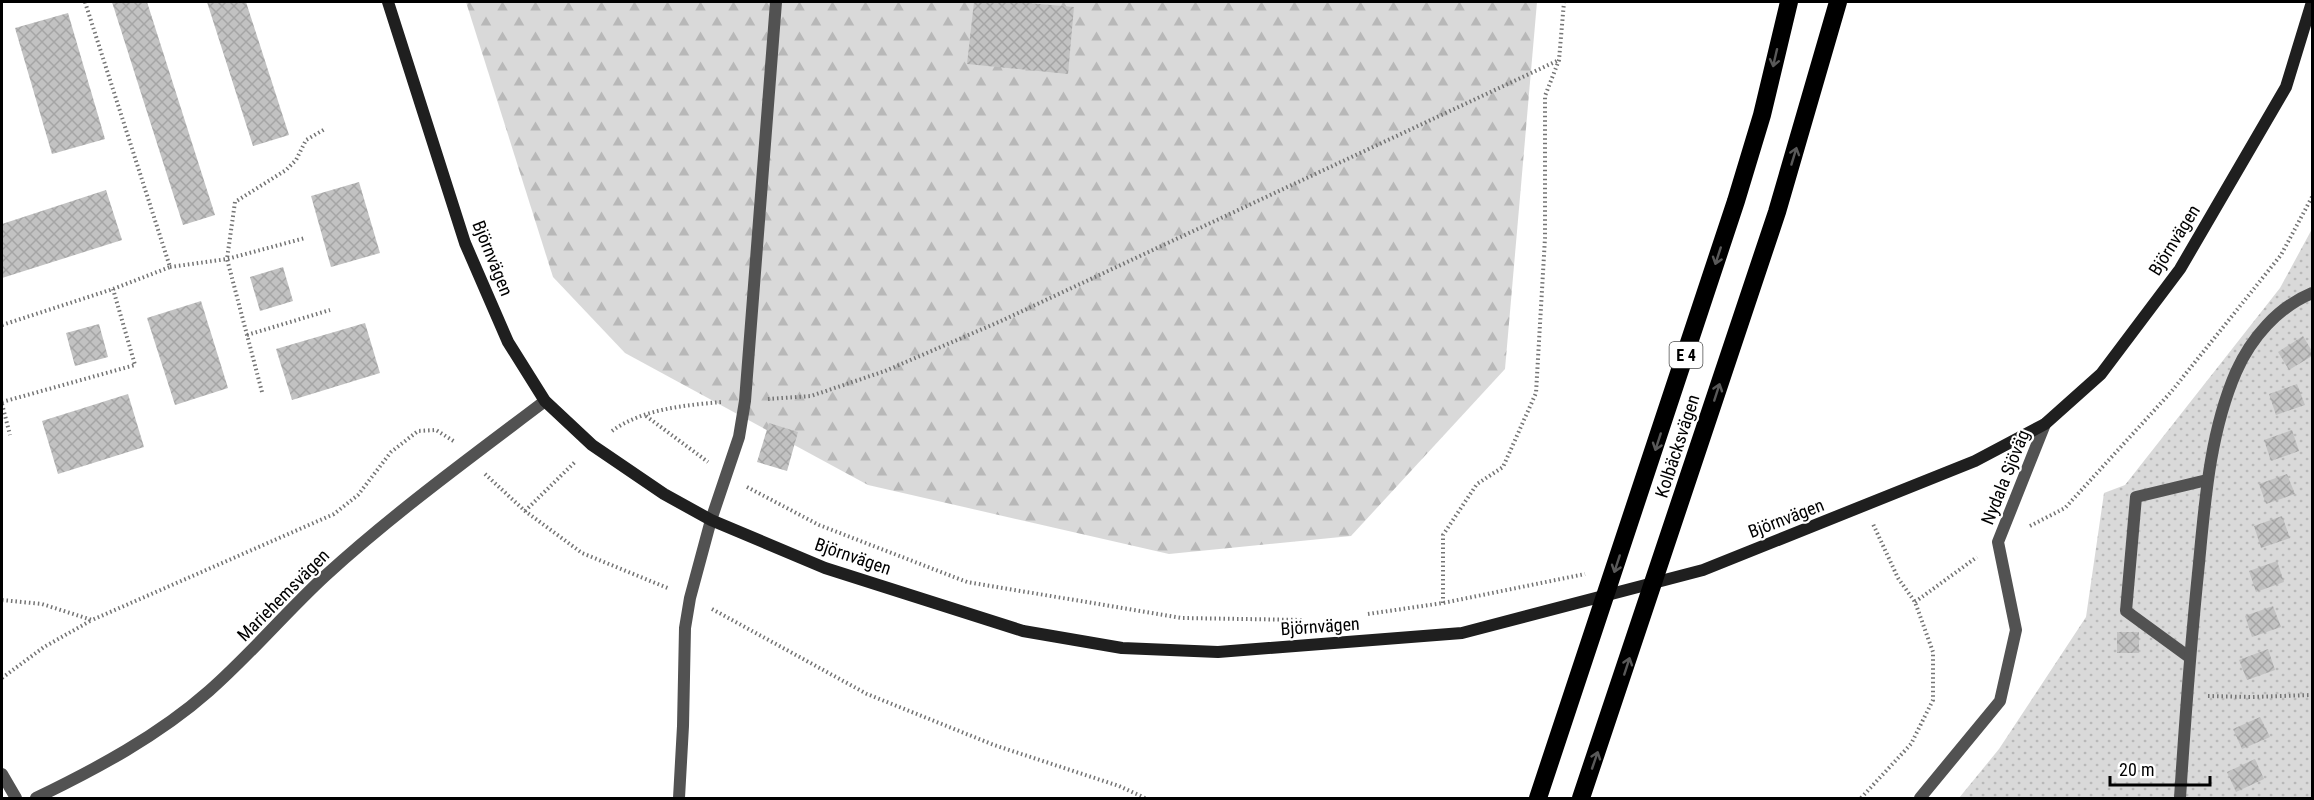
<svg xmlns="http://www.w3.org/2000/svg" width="2314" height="800" font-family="'Roboto Condensed',sans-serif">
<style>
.forest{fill:url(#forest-firs)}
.park{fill:url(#park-dots)}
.building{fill:url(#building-cross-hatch)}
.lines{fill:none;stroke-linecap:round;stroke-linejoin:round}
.path{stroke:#747474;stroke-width:4;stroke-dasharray:1.5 3;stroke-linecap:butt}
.lane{stroke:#525252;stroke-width:12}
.street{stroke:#525252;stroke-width:12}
.secondary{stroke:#1f1f1f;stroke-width:12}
.highway{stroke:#000;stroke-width:18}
.oneway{stroke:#595959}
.labels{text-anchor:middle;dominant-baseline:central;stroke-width:4.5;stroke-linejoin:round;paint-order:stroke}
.shield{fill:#fff;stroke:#4c4c4c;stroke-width:1.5}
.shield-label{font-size:16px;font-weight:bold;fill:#000}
.street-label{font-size:18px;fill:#000;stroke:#fff}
</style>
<defs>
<pattern id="forest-firs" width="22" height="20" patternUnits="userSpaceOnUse" patternTransform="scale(1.5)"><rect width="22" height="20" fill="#d9d9d9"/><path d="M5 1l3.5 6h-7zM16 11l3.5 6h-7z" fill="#b8b8b8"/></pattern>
<pattern id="park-dots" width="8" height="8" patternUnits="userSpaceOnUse" patternTransform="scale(1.5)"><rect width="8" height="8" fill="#d9d9d9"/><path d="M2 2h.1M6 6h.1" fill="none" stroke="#b8b8b8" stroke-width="1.8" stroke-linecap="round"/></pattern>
<pattern id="building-cross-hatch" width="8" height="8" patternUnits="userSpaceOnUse" patternTransform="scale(1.5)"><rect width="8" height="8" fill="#c2c2c2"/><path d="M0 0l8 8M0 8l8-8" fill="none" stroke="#a5a5a5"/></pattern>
</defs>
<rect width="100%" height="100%" fill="#fff"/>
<polygon class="forest" points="466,2 1537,2 1505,369 1351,536 1169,554 868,485 625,353 553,277"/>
<polygon class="park" points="2312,229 2312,798 1959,798 1999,749 2086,617 2104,493 2125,485 2280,288"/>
<g class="building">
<polygon points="112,2 147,2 215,215 183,225"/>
<polygon points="207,2 246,2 289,135 253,146"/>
<polygon points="974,2 1016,2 1074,7 1068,74 967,64"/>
<polygon points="68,13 105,139 52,154 15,28"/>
<polygon points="359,182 380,253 331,267 311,196"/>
<polygon points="106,190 122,240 2,278 2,224"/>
<polygon points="283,267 293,301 260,311 250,277"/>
<polygon points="201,301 228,388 175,405 147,318"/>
<polygon points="365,323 380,373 292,400 276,349"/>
<polygon points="99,324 108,357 75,366 66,333"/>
<polygon points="2303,336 2312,351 2312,356 2289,370 2278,352"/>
<polygon points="2297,384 2305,405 2276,415 2269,394"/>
<polygon points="128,394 144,447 58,474 42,421"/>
<polygon points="769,423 798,432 787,471 757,462"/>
<polygon points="2292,430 2299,451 2271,461 2264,440"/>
<polygon points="2287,474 2295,494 2266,504 2259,484"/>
<polygon points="2282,516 2290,538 2261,548 2254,526"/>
<polygon points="2277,561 2284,582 2256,592 2249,571"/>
<polygon points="2273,606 2281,627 2252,637 2245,616"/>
<rect x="2117" y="632" width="22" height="21"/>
<polygon points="2268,649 2275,670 2247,680 2239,660"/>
<polygon points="2260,717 2270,737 2242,749 2233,729"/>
<polygon points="2255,759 2264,779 2236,792 2227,772"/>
</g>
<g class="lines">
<g class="path">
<polyline points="170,267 227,259 305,238"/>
<polyline points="2,325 113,289 170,267 85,2"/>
<polyline points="247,335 330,310"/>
<polyline points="262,392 227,259 235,202 286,170 296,160 306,140 325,129"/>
<polyline points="768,399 811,396 885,371 1001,321 1559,60"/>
<polyline points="2,402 135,365 113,289"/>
<polyline points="2,404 10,435"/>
<polyline points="646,416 708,462"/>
<path d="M612,431C642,409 686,405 722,402"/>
<polyline points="485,474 525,511 582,553 670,589"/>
<polyline points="747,487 819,525 967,582 1182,618 1304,620"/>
<polyline points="525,511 576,461"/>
<polyline points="2030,526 2065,508 2171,392 2281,255 2312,197"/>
<polyline points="2,600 42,604 92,620 334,514 358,495 391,452 418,431 436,430 455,442"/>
<polyline points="1915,602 1977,557"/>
<polyline points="1443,603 1443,535 1477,484 1503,467 1536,393 1545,238 1545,96 1559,60 1564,2"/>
<polyline points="712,609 867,694 994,745 1119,786 1145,798"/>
<polyline points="1368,614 1443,603 1585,574"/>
<polyline points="2,678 44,647 92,620"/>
<polyline points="2208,696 2251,697 2312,695"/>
<polyline points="1861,798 1911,744 1933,700 1933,652 1915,602 1898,578 1873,524"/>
</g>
<g class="lane">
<polyline points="2189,657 2126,611 2136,497 2207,480"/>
<polyline points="679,798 683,726 685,628 690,598 711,520 739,437 745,401 776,2"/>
<path d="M2180,798C2185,720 2191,642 2199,563C2205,500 2210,432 2236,372C2251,338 2278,307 2312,293"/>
</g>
<g class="street">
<polyline points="2,774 16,798"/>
<path d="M36,798C96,769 158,736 209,691C250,655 285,613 325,576C394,513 471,457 545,401"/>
<polyline points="1920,798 2000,701 2016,630 1998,542 2045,424"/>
</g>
<polyline class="secondary" points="388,2 465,243 508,342 545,401 592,445 664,494 711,520 825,568 1023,631 1122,648 1218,652 1462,633 1703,570 1975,461 2045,424 2101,374 2180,269 2286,87 2312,2"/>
<g class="highway">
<polyline points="1538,798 1736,201 1762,115 1789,2"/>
<polyline points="1581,798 1777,212 1838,2"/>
</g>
</g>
<defs><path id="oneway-shaft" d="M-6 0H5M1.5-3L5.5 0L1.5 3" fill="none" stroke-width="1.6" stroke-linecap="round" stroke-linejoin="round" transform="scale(1.5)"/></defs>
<g class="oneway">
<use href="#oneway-shaft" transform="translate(1775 58) rotate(103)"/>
<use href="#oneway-shaft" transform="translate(1794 156) rotate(-73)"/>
<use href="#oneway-shaft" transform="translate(1718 256) rotate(108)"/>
<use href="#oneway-shaft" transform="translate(1717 392) rotate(-72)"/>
<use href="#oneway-shaft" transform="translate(1658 442) rotate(108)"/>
<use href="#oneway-shaft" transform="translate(1617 564) rotate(108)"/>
<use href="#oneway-shaft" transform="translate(1627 666) rotate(-72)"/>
<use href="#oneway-shaft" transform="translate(1595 760) rotate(-71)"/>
</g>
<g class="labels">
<rect class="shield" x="1669.5" y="342" width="33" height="26" rx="4.5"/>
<g class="shield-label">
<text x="1686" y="355">E 4</text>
</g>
<g class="street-label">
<text transform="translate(2174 240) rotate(-58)">Björnvägen</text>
<text transform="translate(493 258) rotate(68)">Björnvägen</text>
<text transform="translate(1677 446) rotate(-72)">Kolbäcksvägen</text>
<text transform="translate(2005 477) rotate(-68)">Nydala Sjöväg</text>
<text transform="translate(1786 518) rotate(-21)">Björnvägen</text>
<text transform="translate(853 556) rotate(19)">Björnvägen</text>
<text transform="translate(283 595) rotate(-45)">Mariehemsvägen</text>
<text transform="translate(1320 626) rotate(-4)">Björnvägen</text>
</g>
</g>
<rect width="2314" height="800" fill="none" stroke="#000000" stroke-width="6"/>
<path d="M2110 776v9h100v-9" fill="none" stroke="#000000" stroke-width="3"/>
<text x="2119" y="776" font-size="18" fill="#000000" stroke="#ffffff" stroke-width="4.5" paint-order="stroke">20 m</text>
</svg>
